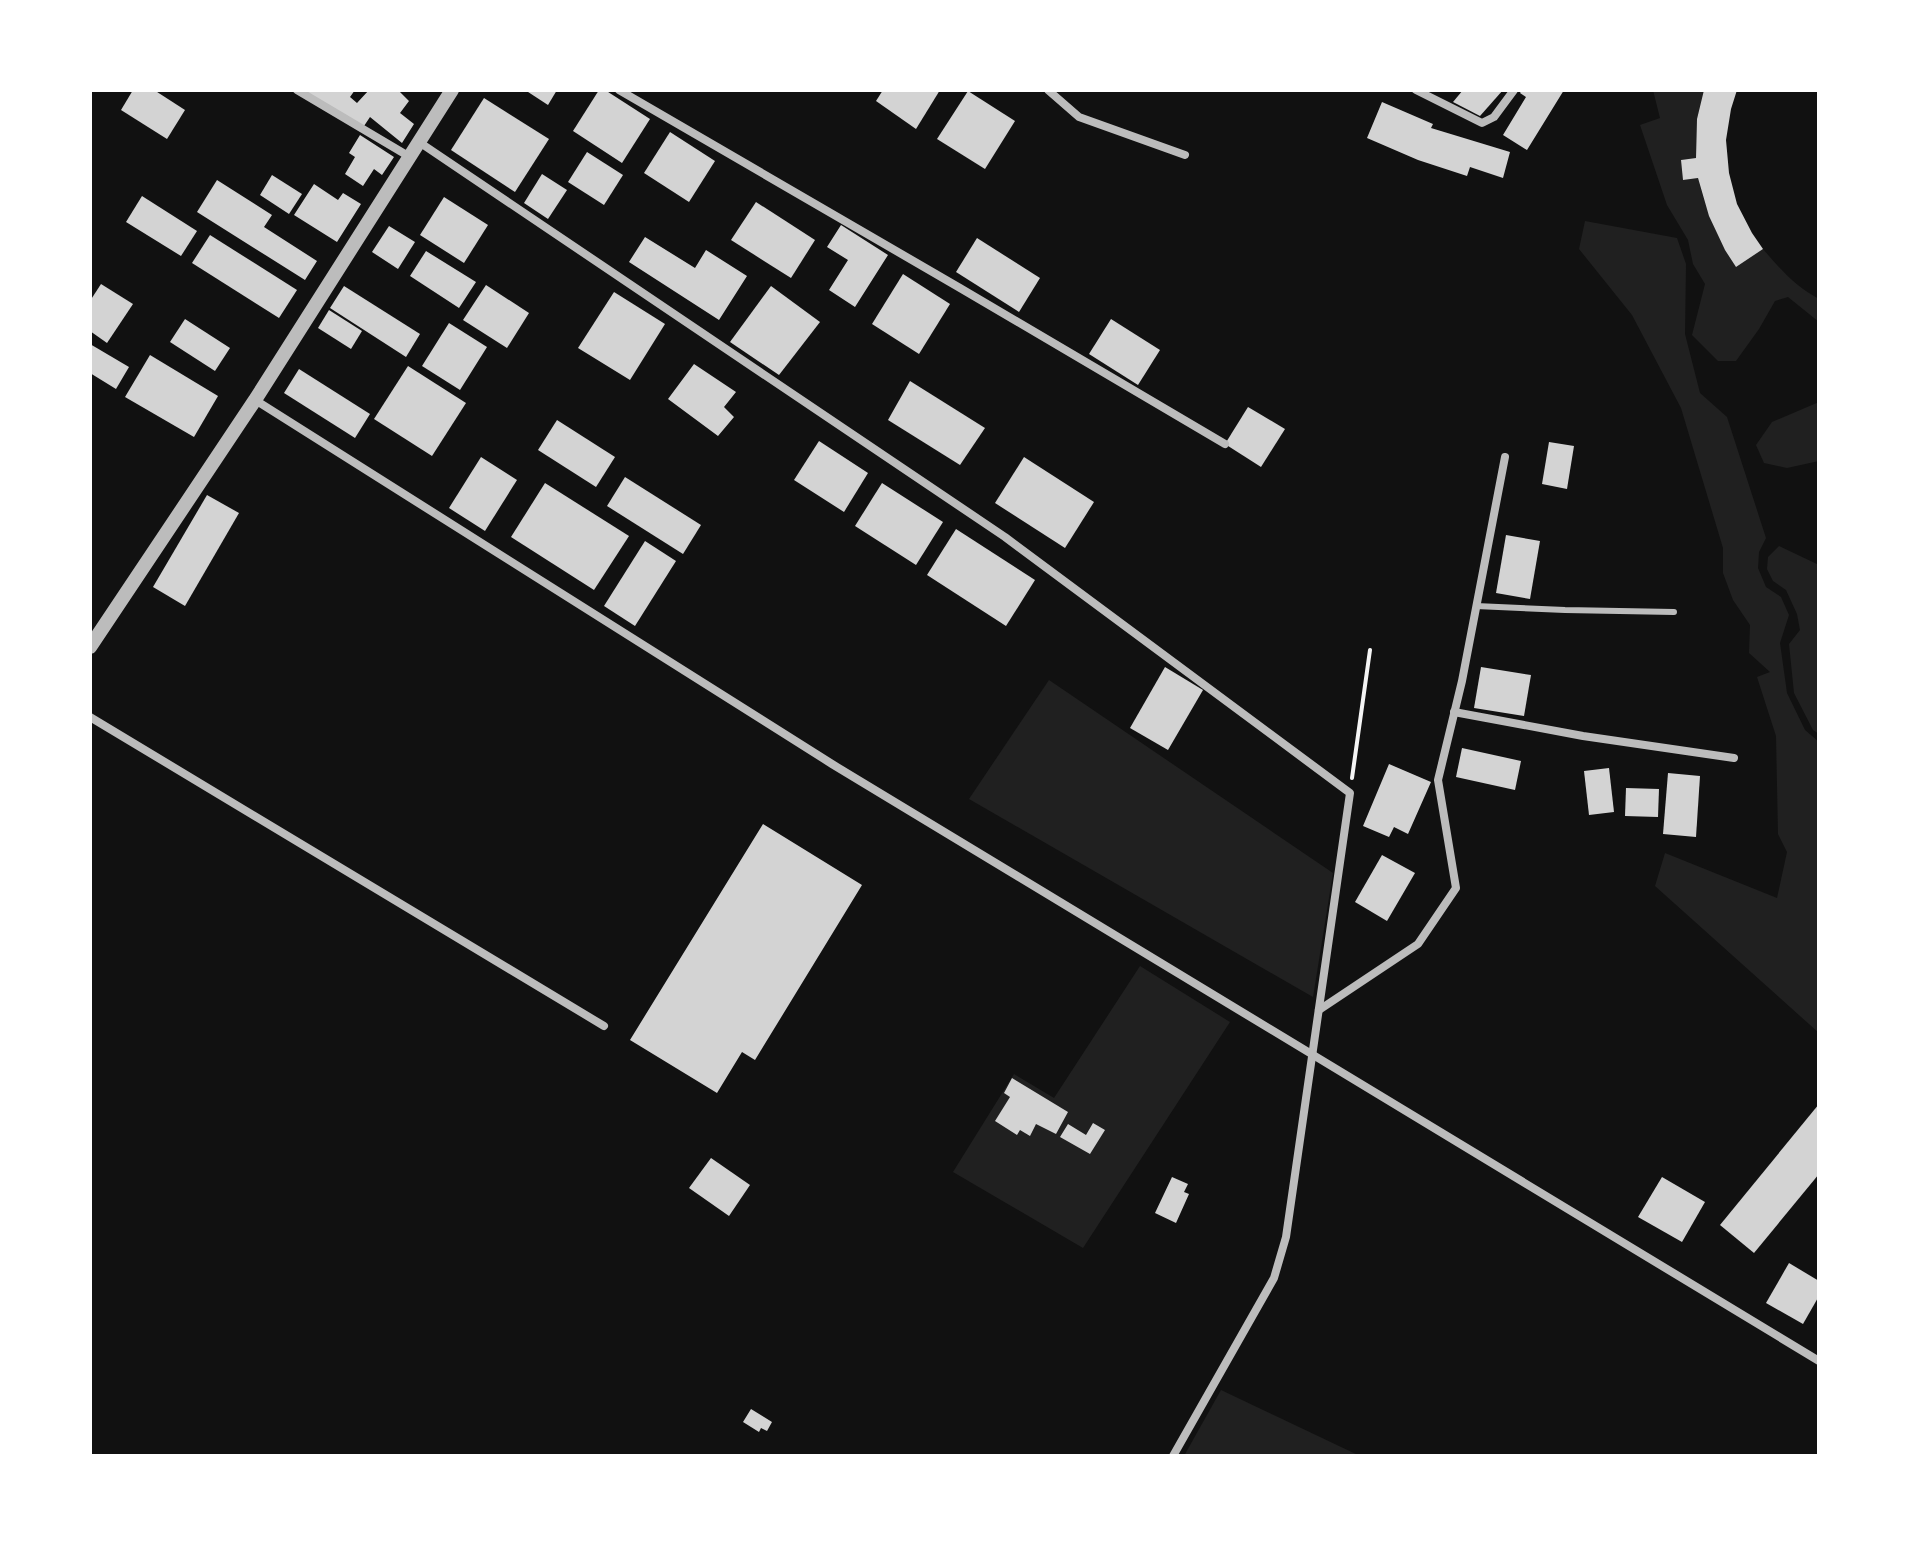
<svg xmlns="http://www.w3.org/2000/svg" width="1909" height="1546" font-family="'Sofia Sans Condensed',sans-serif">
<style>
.green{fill:#202020}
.building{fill:#d3d3d3}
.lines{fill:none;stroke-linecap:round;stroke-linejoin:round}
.path{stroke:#f5f5f5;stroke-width:4}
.service{stroke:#bcbcbc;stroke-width:6}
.minor{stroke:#bcbcbc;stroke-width:8}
.tertiary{stroke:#bcbcbc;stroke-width:14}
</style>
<rect width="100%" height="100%" fill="#111"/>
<g class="green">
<path d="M1653,90H1704L1697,119L1696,158L1681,160L1683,180L1698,178C1706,211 1718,239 1736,267L1763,249C1780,269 1796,287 1819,299V322L1788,297L1775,301L1759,329L1736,361H1718L1692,335L1705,284L1693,264L1688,240L1667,205L1640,125L1660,118Z"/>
<polygon points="1585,221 1677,238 1686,264 1685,334 1700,393 1727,417 1766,538 1759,552 1758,568 1766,587 1781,597 1789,615 1780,643 1787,693 1805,730 1819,742 1819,1033 1655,886 1665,853 1777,898 1787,852 1778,834 1776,736 1757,677 1770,672 1749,653 1750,625 1733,600 1723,573 1723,548 1681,408 1632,315 1579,249"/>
<polygon points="1819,402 1819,461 1787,468 1764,463 1756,445 1772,422"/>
<polygon points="1779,546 1819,565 1819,734 1813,730 1794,693 1789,644 1800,630 1797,614 1786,590 1773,581 1767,569 1768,557"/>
<polygon points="1049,680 1333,873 1313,997 969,799"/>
<polygon points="1140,966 1230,1022 1083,1248 953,1172 1014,1074 1054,1098"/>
<polygon points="1221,1390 1360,1456 1184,1456"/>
</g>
<g class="building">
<polygon points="133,90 154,90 185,110 167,139 121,110"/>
<polygon points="303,90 355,90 350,97 357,103 369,90 398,90 409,101 400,113 414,124 402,143 370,117 364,126"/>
<polygon points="525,90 557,90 548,105"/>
<polygon points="599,90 605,90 650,119 622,163 573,131"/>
<polygon points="883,90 940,90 916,129 876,101"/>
<polygon points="1463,90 1503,90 1480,116 1453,102"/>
<polygon points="1522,90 1564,90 1527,150 1503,135 1526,97 1520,93"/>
<polygon points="1704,90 1737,90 1731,109 1726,140 1729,173 1737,204 1752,233 1763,249 1736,267 1725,250 1709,216 1698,178 1683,180 1681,160 1696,158 1697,119"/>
<polygon points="968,91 1015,121 985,169 937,139"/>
<polygon points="484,98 549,139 515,192 451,150"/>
<polygon points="1382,102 1433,124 1431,128 1510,152 1503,178 1470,167 1467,176 1418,160 1367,138"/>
<polygon points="670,132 715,161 689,202 644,173"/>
<polygon points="360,135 394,157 382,175 374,169 363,186 345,174 355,157 349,153"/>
<polygon points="587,152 623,175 604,205 568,182"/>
<polygon points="542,174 567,190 548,219 524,203"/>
<polygon points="272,175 302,194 289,214 260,195"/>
<polygon points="217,180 272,215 264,227 317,261 305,280 197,212"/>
<polygon points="314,184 338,200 343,193 361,204 337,242 294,215"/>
<polygon points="142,196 197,231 181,256 126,222"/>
<polygon points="444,197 488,225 464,263 420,235"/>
<polygon points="756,202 815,240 791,278 731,240"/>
<polygon points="841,225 888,255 855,307 829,290 848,260 827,247"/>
<polygon points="389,226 415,242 398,269 372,252"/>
<polygon points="210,235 297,290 279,318 192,263"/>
<polygon points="645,237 695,268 706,250 747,276 719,320 629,262"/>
<polygon points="977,238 1040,278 1019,312 956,272"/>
<polygon points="426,251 476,282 459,308 410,276"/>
<polygon points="903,274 950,304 919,354 872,324"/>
<polygon points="101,284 133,304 107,343 90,331 90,301"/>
<polygon points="486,285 529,313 507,348 463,320"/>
<polygon points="344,286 420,334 406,357 330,308"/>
<polygon points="771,286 820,322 779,375 730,342"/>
<polygon points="614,292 665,324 630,380 578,348"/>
<polygon points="329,310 362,331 351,349 318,328"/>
<polygon points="185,319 230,348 215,371 170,342"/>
<polygon points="1111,319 1160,350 1138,385 1089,354"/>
<polygon points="449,323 487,347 460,390 422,366"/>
<polygon points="90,344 129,367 116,389 90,373"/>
<polygon points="150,355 218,396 194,437 125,397"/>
<polygon points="694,364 736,392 724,407 734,417 718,436 668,399"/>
<polygon points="408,366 466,403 432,456 374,419"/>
<polygon points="299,369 370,414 355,438 284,393"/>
<polygon points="910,381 985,428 960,465 888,420"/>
<polygon points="1248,407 1285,429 1261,467 1225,444"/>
<polygon points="557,420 615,457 596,487 538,450"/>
<polygon points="819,441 868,473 844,512 794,480"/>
<polygon points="1549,442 1574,446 1567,489 1542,484"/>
<polygon points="481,457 517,480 485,531 449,508"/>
<polygon points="1024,457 1094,502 1065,548 995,503"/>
<polygon points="625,477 701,525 683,554 607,506"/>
<polygon points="545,483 629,536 594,590 511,537"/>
<polygon points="882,483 943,522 916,565 855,526"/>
<polygon points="207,495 239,513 185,606 153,587"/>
<polygon points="956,529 1035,580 1006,626 927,575"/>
<polygon points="1506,535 1540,541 1530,599 1496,593"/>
<polygon points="645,541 676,561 635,626 604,606"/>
<polygon points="1165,667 1203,690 1168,750 1130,728"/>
<polygon points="1481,667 1531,675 1524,716 1474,708"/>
<polygon points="1462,748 1521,761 1515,790 1456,777"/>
<polygon points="1389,764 1431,782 1408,834 1394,827 1389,837 1363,826"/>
<polygon points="1609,768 1614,812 1589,815 1584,771"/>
<polygon points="1668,773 1700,776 1696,837 1663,834"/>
<polygon points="1626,788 1659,789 1658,817 1625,816"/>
<polygon points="763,824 862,885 755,1060 742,1052 717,1093 630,1040"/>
<polygon points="1382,855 1415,873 1387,921 1355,902"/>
<polygon points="1012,1078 1068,1112 1056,1134 1036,1124 1030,1136 1020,1130 1017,1135 995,1121 1010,1097 1004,1093"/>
<polygon points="1819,1104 1819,1174 1754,1253 1720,1225"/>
<polygon points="1093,1123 1105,1130 1090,1154 1060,1137 1068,1124 1086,1135"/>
<polygon points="711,1158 750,1185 729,1216 689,1188"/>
<polygon points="1172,1177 1188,1184 1184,1192 1189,1194 1176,1223 1155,1213"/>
<polygon points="1662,1177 1705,1202 1682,1242 1638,1217"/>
<polygon points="1789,1263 1819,1281 1819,1296 1803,1324 1766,1303"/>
<polygon points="751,1409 772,1422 767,1431 761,1428 759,1432 743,1422"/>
</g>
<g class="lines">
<polyline class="path" points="1352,778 1370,650"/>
<polyline class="service" points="1476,606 1565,610 1674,612"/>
<g class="minor">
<polyline points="297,90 410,157"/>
<polyline points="619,90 960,288 1225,444"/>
<polyline points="1048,90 1079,117 1185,155"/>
<polyline points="1416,90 1482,123 1494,117 1514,90"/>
<polyline points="419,142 1005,537 1350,793 1286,1237 1274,1278 1173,1456"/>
<polyline points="255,400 832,764 1819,1361"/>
<polyline points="1454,712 1583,736 1734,758"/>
<polyline points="90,717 604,1026"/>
<polyline points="1319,1010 1418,944 1456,888 1438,780 1462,681 1505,457"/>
</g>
<polyline class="tertiary" points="90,647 255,400 452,90"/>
</g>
<rect width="1909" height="1546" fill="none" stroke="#ffffff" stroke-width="184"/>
</svg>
